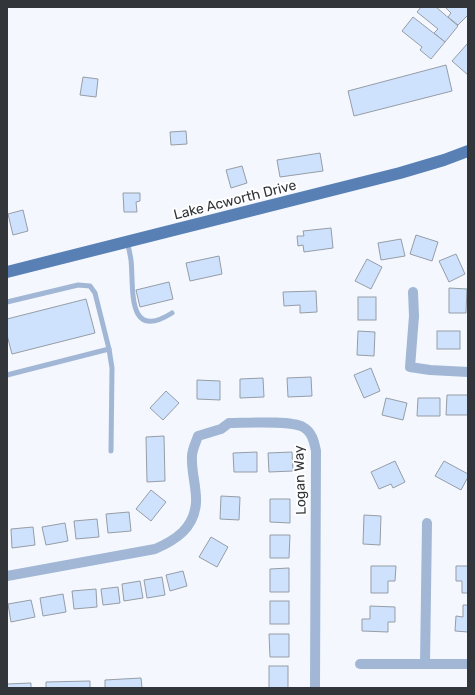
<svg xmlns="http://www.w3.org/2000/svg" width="475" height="695" font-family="Rubik,sans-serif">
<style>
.building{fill:#cee2fe;stroke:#969da6}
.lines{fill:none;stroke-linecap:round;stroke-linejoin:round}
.service{stroke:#a1b7d5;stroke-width:5}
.minor{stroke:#a1b7d5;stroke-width:10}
.primary{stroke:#5980b5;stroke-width:12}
.labels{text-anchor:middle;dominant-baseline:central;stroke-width:4;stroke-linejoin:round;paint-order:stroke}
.street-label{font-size:14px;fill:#323539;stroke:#fff}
</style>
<rect width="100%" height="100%" fill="#f4f8fe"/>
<g class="building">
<polygon points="421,7 436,7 458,26 445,42 434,33 438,29 417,12"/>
<polygon points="445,7 468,7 468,15 458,25 448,17 451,13"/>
<polygon points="413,17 445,42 431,59 420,50 422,47 402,31"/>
<polygon points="468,43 468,75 452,61"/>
<polygon points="446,65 452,91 354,116 348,91"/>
<polygon points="83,77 98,79 96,97 80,95"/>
<polygon points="186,131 187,144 171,145 170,132"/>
<polygon points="320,153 323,171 280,177 277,160"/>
<polygon points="242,166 247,183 231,188 226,170"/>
<polygon points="123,193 140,193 140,201 136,202 137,212 124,212"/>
<polygon points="23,210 28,231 13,235 8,214"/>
<polygon points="331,228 333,248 304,252 303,245 298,246 297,236 304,236 303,231"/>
<polygon points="416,235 438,242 432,261 410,254"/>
<polygon points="401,239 405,256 381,260 378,243"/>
<polygon points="456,254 465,274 449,282 439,261"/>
<polygon points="219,256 222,274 190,281 186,263"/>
<polygon points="367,259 382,267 371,289 355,281"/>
<polygon points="169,282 173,299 140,307 136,290"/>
<polygon points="449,288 467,289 466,313 449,313"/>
<polygon points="316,291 317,312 300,313 300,305 284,306 283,292"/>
<rect x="358" y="297" width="18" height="23"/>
<polygon points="86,299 95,333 12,354 7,335 7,319"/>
<polygon points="358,331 375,332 374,356 357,355"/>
<rect x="437" y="331" width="23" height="18"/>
<polygon points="371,368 380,391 364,398 354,375"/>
<polygon points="311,377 312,396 288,397 287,378"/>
<polygon points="263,378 264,397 240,398 240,379"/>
<polygon points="197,380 220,381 220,400 197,399"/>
<polygon points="166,391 179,403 163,420 150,408"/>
<polygon points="447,395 468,395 468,415 446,415"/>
<polygon points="386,398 407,403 403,420 382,415"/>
<polygon points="418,398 440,398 440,416 417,416"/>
<polygon points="164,436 165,481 147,482 146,437"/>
<polygon points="257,452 257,472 234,472 233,453"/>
<polygon points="292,452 293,471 269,472 268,453"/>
<polygon points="395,461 405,482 393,488 391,484 379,489 371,472"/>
<polygon points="444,461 468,474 468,477 461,490 435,476"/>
<polygon points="151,490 166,502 151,521 136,509"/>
<polygon points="221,496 240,497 239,520 220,519"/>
<polygon points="270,499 290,499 290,523 270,522"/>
<polygon points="129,512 131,531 108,533 106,514"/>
<polygon points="364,515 381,516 380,545 363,544"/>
<polygon points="97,519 99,537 76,539 74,521"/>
<polygon points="65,523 68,541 46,545 42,527"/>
<polygon points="33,527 35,545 12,548 11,529"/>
<polygon points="270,535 290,535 289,558 270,558"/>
<polygon points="211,537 228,547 217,567 199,557"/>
<polygon points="371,566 396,566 395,581 388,581 388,593 371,593"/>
<polygon points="456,566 468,566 468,593 462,593 462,581 456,581"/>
<polygon points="289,568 289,592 270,592 270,569"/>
<polygon points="183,571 187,586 170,591 166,575"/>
<polygon points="162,577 165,595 147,598 144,580"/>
<polygon points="140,581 143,598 124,601 122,584"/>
<polygon points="118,587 120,603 103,605 101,589"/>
<polygon points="96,589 97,607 74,609 72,591"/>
<polygon points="63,594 66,612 43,616 40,598"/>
<polygon points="31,600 35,617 11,622 8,604"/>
<rect x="270" y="601" width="19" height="23"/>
<polygon points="463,605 468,605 468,632 455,631 456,616 463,617"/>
<polygon points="370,606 395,607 395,622 388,622 388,632 362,631 362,619 370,619"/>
<polygon points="269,634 289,634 289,657 270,657"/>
<rect x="269" y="666" width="19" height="22"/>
<polygon points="141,678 142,688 105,688 105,680"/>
<polygon points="90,681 90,688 46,688 46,682"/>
<polygon points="31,683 31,688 7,688 7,684"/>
</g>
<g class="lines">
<g class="service">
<path d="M127,242C129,248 130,254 131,260C134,288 126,342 172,313"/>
<polyline points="7,302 78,285 90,286 95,293 109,349"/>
<polyline points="7,375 109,349 112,368 111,451"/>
</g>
<g class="minor">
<polyline points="413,292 414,316 410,367 430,370 468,372"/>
<path d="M7,576L155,549C176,540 194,528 196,503C197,488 191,472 192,456C192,450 196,442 198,436L221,429L229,423C244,423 291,420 303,427C312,432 314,441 316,451L315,688"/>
<polyline points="360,664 468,664"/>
<polyline points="425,664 427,523"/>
</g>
<polyline class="primary" points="7,272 400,173 444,160 468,151"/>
</g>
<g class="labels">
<g class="street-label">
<text transform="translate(235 200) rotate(-14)">Lake Acworth Drive</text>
<text transform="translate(300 480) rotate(-92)">Logan Way</text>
</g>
</g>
<rect width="475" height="695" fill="none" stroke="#323539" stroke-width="16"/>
</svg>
